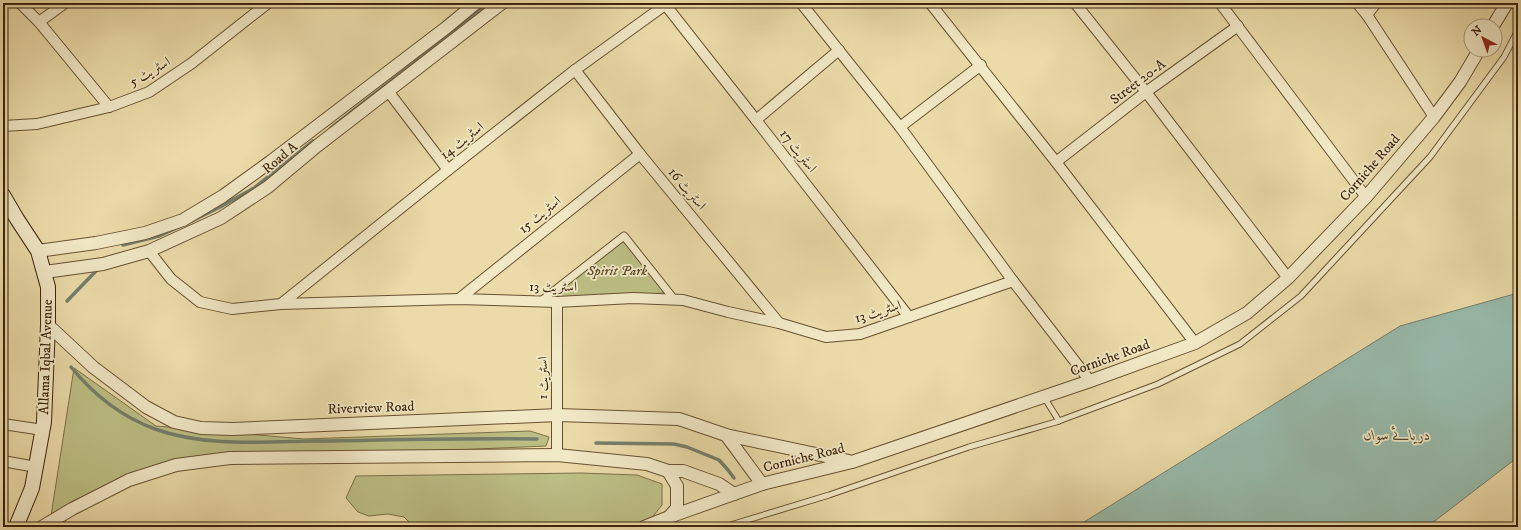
<svg xmlns="http://www.w3.org/2000/svg" width="1521" height="530" font-family="'IM FELL DW Pica',Amiri,serif">
<style>
.green{fill:#bcbe84;stroke:#7c7047}
.water{fill:#98bbac;stroke:#747e6b}
.lines{fill:none;stroke-linecap:round;stroke-linejoin:round}
.stream{stroke:#747e6b;stroke-width:3.5}
.service-casing{stroke:#685132;stroke-width:7}
.pedestrian-casing{stroke:#685132;stroke-width:9}
.minor-casing{stroke:#685132;stroke-width:12}
.tertiary-casing{stroke:#685132;stroke-width:14}
.secondary-casing{stroke:#3d230a;stroke-width:16}
.service{stroke:#f1e8c6;stroke-width:5}
.pedestrian{stroke:#f1e8c6;stroke-width:7}
.minor{stroke:#f1e8c6;stroke-width:10}
.tertiary{stroke:#f1e8c6;stroke-width:12}
.secondary{stroke:#f1e8c6;stroke-width:14}
.labels{text-anchor:middle;dominant-baseline:central;stroke-width:3.5;stroke-linejoin:round;paint-order:stroke}
.street-label{font-size:14px;fill:#3d230a;stroke:#f1e8c6}
.park-label{font-size:14px;font-style:italic;fill:#5d4a28;stroke:#f1e8c6}
.water-label{font-size:15px;font-style:italic;fill:#544932;stroke:#f1e8c6}
</style>
<rect width="100%" height="100%" fill="#eadba8"/>
<filter id="stains"><feTurbulence type="fractalNoise" baseFrequency=".005" numOctaves="4"/><feColorMatrix values="0 0 0 0 .2 0 0 0 0 .09 0 0 0 0 .02 0 0 0 .5 -.17"/></filter>
<radialGradient id="worn" r=".72"><stop offset=".6" stop-color="#630" stop-opacity="0"/><stop offset="1" stop-color="#630" stop-opacity=".3"/></radialGradient>
<g class="green">
<polygon points="621,238 666,293 544,299"/>
<polygon points="74,368 156,426 304,439 530,431 549,437 546,446 293,457 153,466 73,501 51,516"/>
<polygon points="581,473 637,475 662,484 662,505 650,520 629,527 414,527 404,517 388,514 369,516 358,512 346,498 356,476"/>
</g>
<polygon class="water" points="1518,293 1518,457 1427,527 1076,527 1400,326"/>
<g class="lines">
<g class="stream">
<polyline points="331,128 490,3"/>
<polyline points="192,221 220,207 254,188 313,141"/>
<polyline points="123,245 159,236 181,226"/>
<polyline points="67,301 97,270"/>
<path d="M71,367C93,394 122,417 155,429C205,447 261,442 314,441C388,440 463,438 537,439"/>
<polyline points="596,443 674,444 687,447 719,460 728,470 734,478"/>
</g>
<defs>
<g id="service">
<polyline points="1044,397 1059,421"/>
<polyline points="724,527 829,495 969,447 1056,422 1158,384 1240,344 1301,296 1430,157 1504,57 1518,30"/>
</g>
<polyline id="pedestrian" points="541,301 624,236 674,299"/>
<g id="minor">
<polyline points="20,3 39,22 109,107"/>
<polyline points="664,3 756,120 909,317"/>
<polyline points="801,3 900,127 1013,281 1090,381"/>
<polyline points="930,3 1056,162 1195,343"/>
<polyline points="1075,3 1146,92 1288,278"/>
<polyline points="1220,3 1366,197"/>
<polyline points="1357,3 1367,15 1434,117"/>
<polyline points="1367,15 1376,3"/>
<polyline points="39,22 65,3"/>
<polyline points="575,70 640,154 779,323"/>
<polyline points="388,91 448,170"/>
<polyline points="756,120 839,50"/>
<polyline points="3,126 37,124 109,107 149,92 192,63 268,3"/>
<polyline points="900,127 981,65"/>
<polyline points="1056,162 1146,92 1238,26"/>
<polyline points="149,251 171,279 200,302 232,309 281,304 459,299 557,302 633,298 683,300 728,312 779,323 826,337 860,334 1013,281"/>
<polyline points="459,299 640,154"/>
<polyline points="281,304 448,170 575,70 665,5"/>
<polyline points="3,424 43,430"/>
<polyline points="557,455 557,302"/>
<polyline points="3,461 36,467"/>
</g>
<g id="tertiary">
<polyline points="1493,26 1507,3"/>
<polyline points="38,251 96,243 145,233 183,220 223,196 270,162 447,27 476,3"/>
<polyline points="45,272 103,264 149,251 221,218 268,187 317,146 502,3"/>
<polyline points="48,325 93,367 146,407 174,422 201,428 233,429 558,415 679,419 726,435 849,461"/>
<polyline points="726,435 762,484"/>
<polyline points="668,471 677,486 677,508 669,517"/>
<polyline points="42,527 72,509 129,480 176,465 230,458 557,455 647,464 668,471 683,471 719,484 734,494"/>
<polyline points="644,527 669,517 762,484 852,462 1090,381 1195,343 1247,313 1288,278 1366,197 1434,117 1460,82 1479,50"/>
</g>
<polyline id="secondary" points="3,195 17,219 38,251 48,287 48,325 44,422 32,488 16,527"/>
</defs>
<use href="#service" class="service-casing"/>
<use href="#pedestrian" class="pedestrian-casing"/>
<use href="#minor" class="minor-casing"/>
<use href="#tertiary" class="tertiary-casing"/>
<use href="#secondary" class="secondary-casing"/>
<use href="#service" class="service"/>
<use href="#pedestrian" class="pedestrian"/>
<use href="#minor" class="minor"/>
<use href="#tertiary" class="tertiary"/>
<use href="#secondary" class="secondary"/>
</g>
<g class="labels">
<g class="street-label">
<text transform="translate(150 72) rotate(-30)">اسٹریٹ 5</text>
<text transform="translate(1138 82) rotate(-37)">Street 20-A</text>
<text transform="translate(462 141) rotate(-38)">اسٹریٹ 14</text>
<text transform="translate(798 151) rotate(52)">اسٹریٹ 17</text>
<text transform="translate(280 158) rotate(-40)">Road A</text>
<text transform="translate(1370 168) rotate(-49)">Corniche Road</text>
<text transform="translate(687 189) rotate(50)">اسٹریٹ 16</text>
<text transform="translate(540 215) rotate(-39)">اسٹریٹ 15</text>
<text x="553" y="287">اسٹریٹ 13</text>
<text transform="translate(878 312) rotate(-17)">اسٹریٹ 13</text>
<text transform="translate(46 357) rotate(-88)">Allama Iqbal Avenue</text>
<text transform="translate(1110 358) rotate(-20)">Corniche Road</text>
<text transform="translate(543 378) rotate(-90)">اسٹریٹ 1</text>
<text transform="translate(371 408) rotate(-2)">Riverview Road</text>
<text transform="translate(804 458) rotate(-14)">Corniche Road</text>
</g>
<g class="park-label">
<text x="617" y="271">Spirit Park</text>
</g>
<g class="water-label">
<text x="1397" y="435">دریائے سواں</text>
</g>
</g>
<rect width="1521" height="530" fill="none" stroke="#eadba8" stroke-width="16"/>
<rect x="4" y="4" width="1513" height="522" fill="none" stroke="#3d230a" stroke-width="2"/>
<rect x="8" y="8" width="1505" height="514" fill="none" stroke="#3d230a"/>
<g transform="translate(1483 38) rotate(319)"><circle r="19" fill="#f1e8c6" stroke="#a9997b"/>
<path d="M0-3L7 15L0 10L-7 15Z" fill="#8f2418"/>
<text y="-6" font-size="11" font-weight="bold" text-anchor="middle" fill="#3d230a">N</text>
</g>
<rect width="100%" height="100%" filter="url(#stains)"/>
<rect width="100%" height="100%" fill="url(#worn)"/>
</svg>
